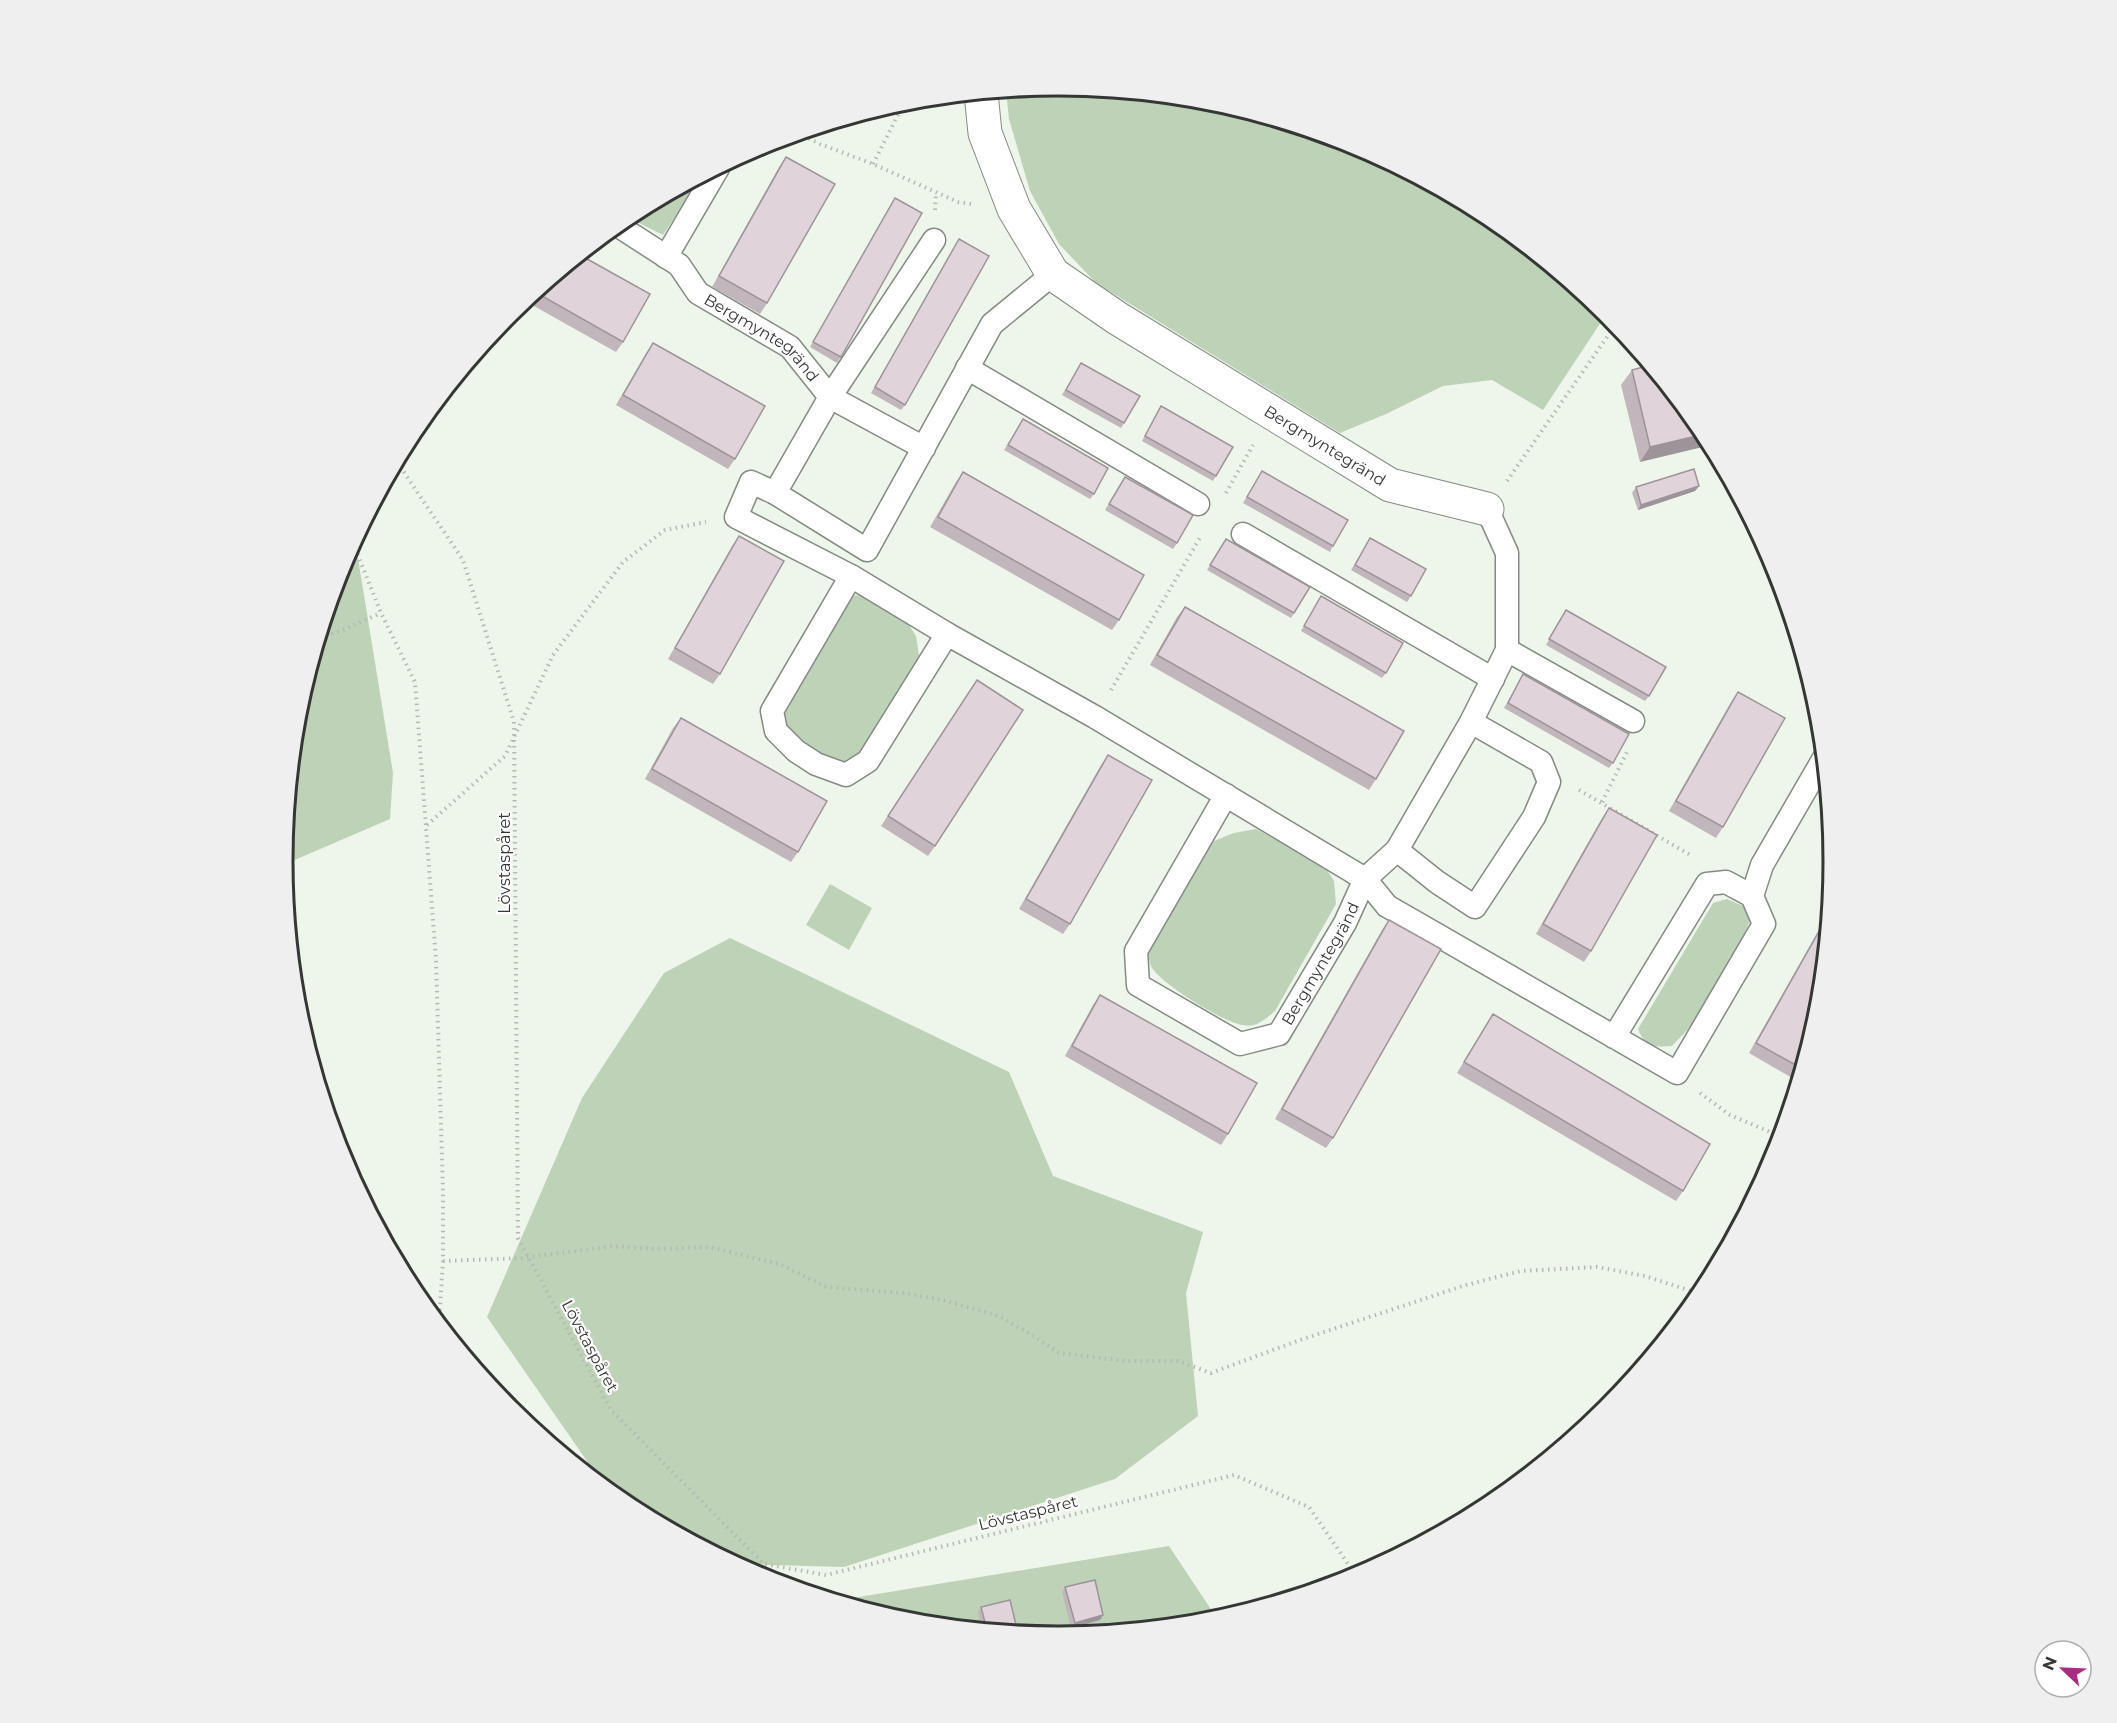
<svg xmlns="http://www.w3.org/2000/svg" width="2117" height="1723" font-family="Montserrat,sans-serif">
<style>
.green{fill:#bed2b8}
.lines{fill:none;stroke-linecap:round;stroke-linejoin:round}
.service-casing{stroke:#848b82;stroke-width:25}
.minor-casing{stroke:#848b82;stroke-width:35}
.path{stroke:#b4bab2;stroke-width:4;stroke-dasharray:1.5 4.5;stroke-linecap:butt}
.service{stroke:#fff;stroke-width:22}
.minor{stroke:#fff;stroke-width:33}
.wall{fill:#c1b6bb}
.shaded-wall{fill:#9d9499}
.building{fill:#e0d4da;stroke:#9d9499;stroke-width:1.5}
.labels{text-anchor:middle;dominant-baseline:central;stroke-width:4.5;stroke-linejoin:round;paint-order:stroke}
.street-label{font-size:16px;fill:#343733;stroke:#fff}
.rim{fill:none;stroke:#343733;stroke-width:3}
</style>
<rect width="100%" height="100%" fill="#eef5eb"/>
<g class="green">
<polygon points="1059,86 1210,100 1356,145 1490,216 1607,313 1543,410 1492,380 1443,386 1386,414 1340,433 1096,283 1059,244 1030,191 1009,119 1006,91"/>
<polygon points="701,177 663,235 627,217"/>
<polygon points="355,540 393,773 390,819 283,865 297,710 342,564"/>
<polygon points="856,595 873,597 905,619 916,636 920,662 855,761 839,763 820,755 788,732 779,711 842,604"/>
<path d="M1256,829L1324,865L1334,881L1336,904L1275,1011C1265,1019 1257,1028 1243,1025C1224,1023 1158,982 1151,966C1149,962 1149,956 1148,952L1192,869L1214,841L1234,833Z"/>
<polygon points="830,884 872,908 849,950 806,925"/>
<path d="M1727,899L1743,906L1750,920L1738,950L1691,1026L1672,1046C1653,1047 1646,1048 1638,1029L1713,903Z"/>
<polygon points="730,938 1009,1072 1053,1176 1203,1232 1186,1293 1198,1416 1115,1479 844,1567 735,1564 632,1509 591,1466 595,1480 578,1466 589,1464 487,1317 582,1098 664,973"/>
<polygon points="1169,1546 1218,1620 1210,1623 1058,1637 907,1623 835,1601"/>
</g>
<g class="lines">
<defs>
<g id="service">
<path id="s1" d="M617,225L679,265L698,293L790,347L830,397L934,240"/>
<polyline points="666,257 718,168"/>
<polyline points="967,368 1198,504"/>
<polyline points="924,448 830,397 775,493 867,550 992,324 1053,274"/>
<polyline points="775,493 751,482 736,517 851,576 947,634 1095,717 1365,879 1397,850"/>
<polyline points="1243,534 1493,679"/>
<polyline points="851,576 772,711 776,731 796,751 816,764 846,775 868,761 947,634"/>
<polyline points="1507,650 1633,721"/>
<polyline points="1471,722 1541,762 1549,782 1534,817 1475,907 1437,882 1397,850 1471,722 1507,650 1507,553 1487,509"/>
<path id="s2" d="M1226,795L1136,951L1138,985L1240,1044L1279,1034L1345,923L1365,879L1387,906L1677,1073L1764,924L1752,896L1726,882L1707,884L1614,1037"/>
<polyline points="1752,896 1762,865 1824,758"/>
</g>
<g id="minor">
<path id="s3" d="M981,93L985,133L1014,209L1053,274L1117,318L1390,485L1487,509"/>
</g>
</defs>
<use href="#service" class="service-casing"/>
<use href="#minor" class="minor-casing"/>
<g class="path">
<polyline points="798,133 820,144 873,164 958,202 972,204"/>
<polyline points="873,164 905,101"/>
<polyline points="935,210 936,193"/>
<polyline points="397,462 463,560 514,722 518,1238 611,1410 764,1564 826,1575 1234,1475 1309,1507 1357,1577"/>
<polyline points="1507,481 1616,324"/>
<polyline points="1226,493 1253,445"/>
<polyline points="353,543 381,613 415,682 436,960 443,1192 443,1261 439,1323"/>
<polyline points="320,637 341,631 381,613"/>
<polyline points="1111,690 1201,536"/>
<polyline points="1579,790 1692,856"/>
<polyline points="1602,802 1627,752"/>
<polyline points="427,825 505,756 553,655 623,562 665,530 706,522"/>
<polyline points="1700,1093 1730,1115 1782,1137"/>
<polyline points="443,1261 522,1258 614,1246 655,1249 709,1247 779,1264 827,1287 904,1293 943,1300 999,1316 1032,1335 1059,1353 1127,1361 1178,1361 1211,1373 1300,1340 1466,1285 1521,1271 1597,1267 1645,1276 1691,1291 1715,1271"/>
</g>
<use href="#service" class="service"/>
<use href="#minor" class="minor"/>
</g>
<g class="wall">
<polygon points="786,157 767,303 760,314 712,287 779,167"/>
<polygon points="895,198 841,357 837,363 810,347"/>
<polygon points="959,239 905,405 901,410 871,393"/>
<polygon points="580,255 623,342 616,352 525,301"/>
<polygon points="653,343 735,459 728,469 616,405 646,353"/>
<polygon points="1081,363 1124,423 1121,428 1062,395"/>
<polygon points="1632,370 1704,431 1640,462 1621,385"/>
<polygon points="1161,406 1216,476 1213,481 1142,441"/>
<polygon points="1023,419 1094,494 1090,499 1004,450"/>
<polygon points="1262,471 1333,546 1330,552 1243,503"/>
<polygon points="963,472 1119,620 1112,630 930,527 956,482"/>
<polygon points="1125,477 1177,543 1173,549 1105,510"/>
<polygon points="1699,486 1695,491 1638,510 1632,493 1636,487"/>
<polygon points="739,536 720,674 713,684 668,659 732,546"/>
<polygon points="1370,538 1411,596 1407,602 1351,570"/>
<polygon points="1226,539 1294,613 1291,618 1207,570"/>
<polygon points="1321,596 1386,673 1382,678 1301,631"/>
<polygon points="1185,607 1376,779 1369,790 1150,665 1177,617"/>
<polygon points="1566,610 1649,696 1645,701 1546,645"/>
<polygon points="1523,674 1613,763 1609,768 1504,708"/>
<polygon points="970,690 935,846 928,856 881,826"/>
<polygon points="1738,692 1723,827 1716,838 1669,811 1731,702"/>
<polygon points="681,718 798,852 791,862 645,779 673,728"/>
<polygon points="1108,755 1070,924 1063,934 1019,909 1101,765"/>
<polygon points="1609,808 1591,951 1584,962 1536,934 1602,818"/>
<polygon points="1834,856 1834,862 1833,882 1822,876"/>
<polygon points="1830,910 1820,1013 1801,1068 1794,1079 1749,1053"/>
<polygon points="1389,920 1333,1138 1326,1148 1275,1119 1382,930"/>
<polygon points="1100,995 1228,1134 1221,1145 1065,1056 1093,1005"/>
<polygon points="1493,1014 1683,1191 1676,1201 1457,1073"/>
<polygon points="1065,1587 1103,1615 1100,1620 1071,1628 1062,1592"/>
<polygon points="981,1607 1018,1633 982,1630 978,1612"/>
</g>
<g class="shaded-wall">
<polygon points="1705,434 1711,445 1640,462 1650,447"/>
<polygon points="1699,486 1695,491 1638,510 1641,505"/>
<polygon points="1103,1615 1100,1620 1071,1628 1075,1623"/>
</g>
<g class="building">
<polygon points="786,157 835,184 767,303 719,276"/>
<polygon points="895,198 922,213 841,357 813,342"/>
<polygon points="959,239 989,256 905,405 875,387"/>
<polygon points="580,255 650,294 623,342 535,292"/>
<polygon points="653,343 765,406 735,459 623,395"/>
<polygon points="1081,363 1140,396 1124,423 1066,390"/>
<polygon points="1650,365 1704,431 1705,434 1650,447 1632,370"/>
<polygon points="1161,406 1233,447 1216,476 1145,436"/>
<polygon points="1023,419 1108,468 1094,494 1008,445"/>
<polygon points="1694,469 1699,486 1641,505 1636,487"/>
<polygon points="1262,471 1348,520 1333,546 1247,497"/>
<polygon points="963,472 1144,575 1119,620 938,517"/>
<polygon points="1125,477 1193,515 1177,543 1109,504"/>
<polygon points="739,536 784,561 720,674 675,648"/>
<polygon points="1370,538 1426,569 1411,596 1355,565"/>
<polygon points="1226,539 1310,587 1294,613 1210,565"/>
<polygon points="1321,596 1403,643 1386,673 1304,626"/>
<polygon points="1185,607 1404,731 1376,779 1157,655"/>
<polygon points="1566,610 1666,667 1649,696 1549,639"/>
<polygon points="1523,674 1629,734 1613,763 1508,703"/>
<polygon points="977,680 1023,710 935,846 888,816"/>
<polygon points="1738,692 1785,718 1723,827 1676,801"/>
<polygon points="681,718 827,801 798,852 652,769"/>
<polygon points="1108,755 1152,780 1070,924 1026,899"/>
<polygon points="1609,808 1657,835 1591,951 1543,924"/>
<polygon points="1834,858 1834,868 1830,866"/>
<polygon points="1830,912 1820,1013 1805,1062 1801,1068 1756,1043"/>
<polygon points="1389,920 1441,949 1333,1138 1282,1109"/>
<polygon points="1100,995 1257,1083 1228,1134 1072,1046"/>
<polygon points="1493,1014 1710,1144 1683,1191 1464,1062"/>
<polygon points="1095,1580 1103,1615 1075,1623 1065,1587"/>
<polygon points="1010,1600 1018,1633 987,1630 981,1607"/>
<polygon points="923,1621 924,1624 915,1623"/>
</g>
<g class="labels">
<g class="street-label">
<text stroke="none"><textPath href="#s1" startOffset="186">Bergmyntegränd</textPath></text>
<text stroke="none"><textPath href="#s3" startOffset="519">Bergmyntegränd</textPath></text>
<text transform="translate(504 863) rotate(-90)">Lövstaspåret</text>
<text stroke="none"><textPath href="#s2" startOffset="454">Bergmyntegränd</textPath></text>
<text transform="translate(590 1346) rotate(62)">Lövstaspåret</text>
<text transform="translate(1028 1513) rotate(-14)">Lövstaspåret</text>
</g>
</g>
<path d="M0 0H2117V1723H0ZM293 861a765 765 0 1 1 1530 0a765 765 0 1 1-1530 0Z" fill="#efefef" fill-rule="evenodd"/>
<path class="rim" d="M293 861a765 765 0 1 1 1530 0a765 765 0 1 1-1530 0Z"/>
<g transform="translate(2063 1669) rotate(293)"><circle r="28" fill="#ffffff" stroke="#aeafad" stroke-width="1.5"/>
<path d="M0-4.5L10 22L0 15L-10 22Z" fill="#a92d80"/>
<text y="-9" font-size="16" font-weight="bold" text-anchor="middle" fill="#343733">N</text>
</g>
</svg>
